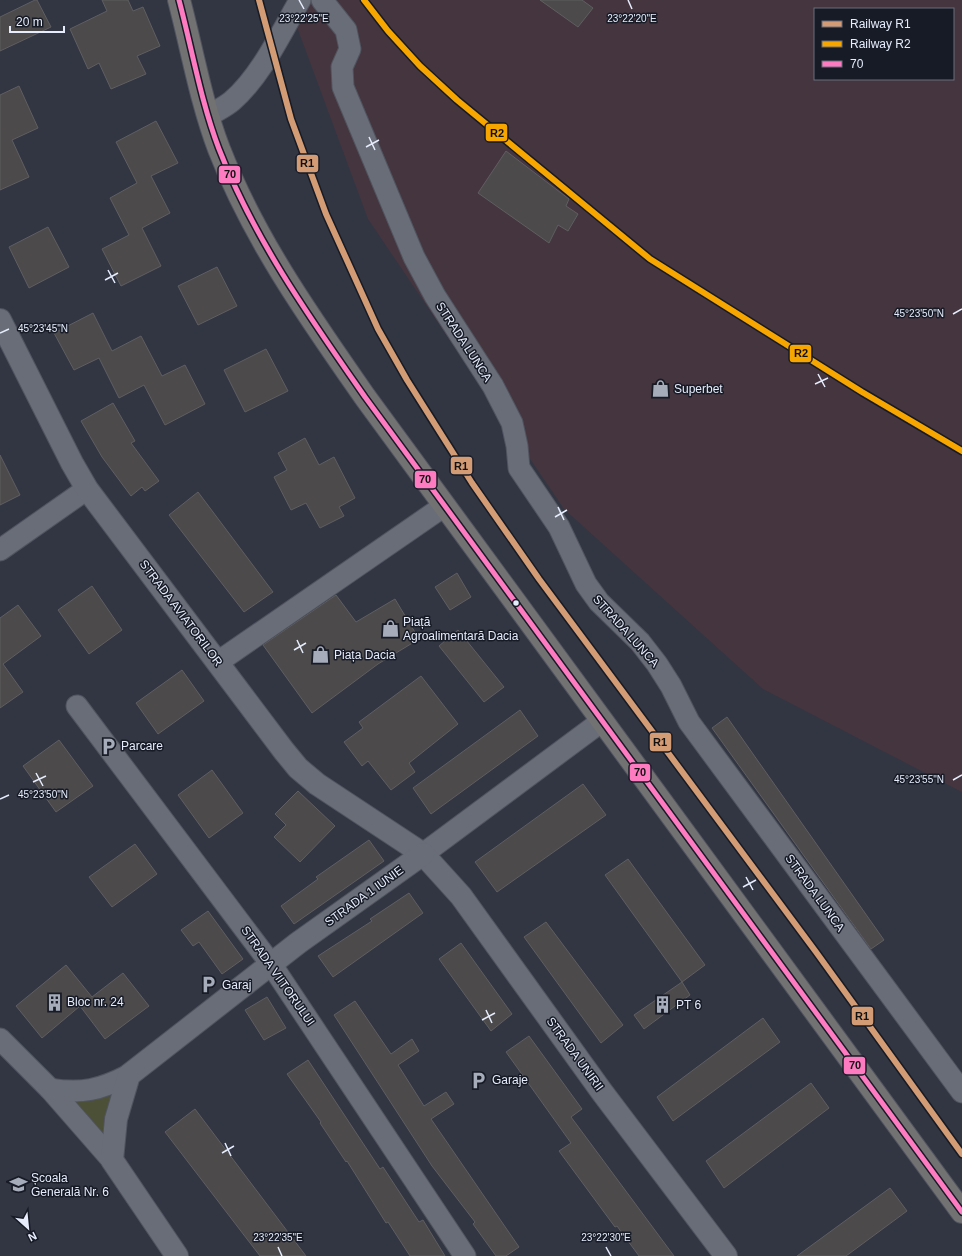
<svg xmlns="http://www.w3.org/2000/svg" width="962" height="1256" font-family="Arial,sans-serif">
<style>
.industrial{fill:#45353f;fill-rule:evenodd}
.green{fill:#4b5037}
.building{fill:#4c4a4b;stroke:#5f5e60}
.lines{fill:none;stroke-linecap:round;stroke-linejoin:round}
.street-casing{stroke:#50545f;stroke-width:23}
.secondary-casing{stroke:#50545f;stroke-width:24}
.primary-casing{stroke:#50545f;stroke-width:24}
.street{stroke:#696d78;stroke-width:21}
.secondary{stroke:#696d78;stroke-width:22}
.primary{stroke:#737273;stroke-width:22}
.bus-1-casing{stroke:#171b26;stroke-width:8}
.bus-1{stroke:#fe7ac1;stroke-width:5}
.rail-1-casing{stroke:#171b26;stroke-width:9}
.rail-2-casing{stroke:#171b26;stroke-width:9}
.rail-1{stroke:#d39c74;stroke-width:6}
.rail-2{stroke:#f7a600;stroke-width:6}
.ticks{fill:none;stroke:#e6ecfc;stroke-width:1.5}
.bus-dot{fill:#e6ecfc;stroke:#171b26;stroke-width:1.5}
.labels{text-anchor:middle;dominant-baseline:central;stroke-width:3;stroke-linejoin:round;paint-order:stroke}
.street-label{font-size:12px;fill:#e6ecfc;stroke:#171b26}
.poi-label{font-size:12px;fill:#e6ecfc;stroke:#171b26;text-anchor:start}
.ticks-label{font-size:10px;text-anchor:middle;fill:#e6ecfc;stroke:#171b26;stroke-width:3;stroke-linejoin:round;paint-order:stroke}
.line-badge{stroke:#171b26;stroke-width:1.5}
.pale-badge-label{font-size:11px;text-anchor:middle;font-weight:bold;fill:#111}
</style>
<rect width="100%" height="100%" fill="#323643"/>
<path class="industrial" d="M287,0H962V792L763,689L564,509L368,219ZM815,9H953V79H815Z"/>
<polygon class="green" points="120,1090 107,1146 70,1100"/>
<g class="building">
<polygon points="35,0 37,0 51,27 0,51 0,17"/>
<polygon points="102,0 128,0 133,11 143,7 160,46 137,56 146,74 111,89 99,63 88,69 70,29 107,11"/>
<polygon points="540,0 582,0 593,8 578,27"/>
<polygon points="19,86 38,128 12,140 29,177 0,190 0,95"/>
<polygon points="156,121 178,163 151,176 170,213 142,228 161,266 121,286 102,249 129,235 110,198 137,183 116,142"/>
<polygon points="506,151 569,199 566,206 578,214 568,231 558,225 549,243 478,193"/>
<polygon points="48,227 69,267 29,288 9,247"/>
<polygon points="217,267 237,306 198,325 178,286"/>
<polygon points="93,313 112,351 141,336 162,376 185,365 205,404 165,425 144,385 119,398 99,358 74,370 54,333"/>
<polygon points="266,349 288,391 245,412 224,370"/>
<polygon points="113,403 135,441 131,443 159,481 145,491 142,487 131,496 102,457 81,421"/>
<polygon points="305,438 319,465 334,457 355,498 339,507 344,516 320,528 306,503 291,510 274,477 287,470 278,453"/>
<polygon points="0,455 20,495 0,505"/>
<polygon points="198,492 273,592 244,612 169,515"/>
<polygon points="457,573 471,597 450,610 435,587"/>
<polygon points="92,586 122,630 89,654 58,610"/>
<polygon points="336,595 356,622 395,599 419,639 378,664 312,713 263,645"/>
<polygon points="18,605 41,636 3,664 23,692 0,708 0,618"/>
<polygon points="458,630 504,687 484,702 439,646"/>
<polygon points="182,670 204,701 158,734 136,703"/>
<polygon points="421,676 458,724 409,763 415,772 391,790 368,761 362,766 344,742 363,728 359,722"/>
<polygon points="520,710 538,736 431,814 413,788"/>
<polygon points="727,717 884,940 871,949 712,728"/>
<polygon points="59,740 93,786 56,812 23,766"/>
<polygon points="212,770 243,813 209,838 178,795"/>
<polygon points="583,784 606,815 497,892 475,862"/>
<polygon points="298,791 335,826 300,862 274,837 286,825 275,814"/>
<polygon points="369,840 384,861 294,924 281,906 318,879 316,877"/>
<polygon points="135,844 157,874 112,907 89,877"/>
<polygon points="628,859 705,965 682,982 605,875"/>
<polygon points="409,893 423,913 333,977 318,956 372,921 370,919"/>
<polygon points="208,911 243,959 222,974 199,942 193,946 181,930"/>
<polygon points="546,922 623,1025 601,1043 524,937"/>
<polygon points="461,943 512,1014 491,1031 439,959"/>
<polygon points="66,965 92,997 123,973 149,1006 105,1039 80,1006 42,1038 16,1006"/>
<polygon points="682,982 690,995 644,1029 634,1015"/>
<polygon points="267,997 286,1028 264,1040 245,1010"/>
<polygon points="355,1001 391,1054 412,1039 419,1051 398,1065 424,1106 446,1092 454,1104 431,1119 519,1247 506,1256 496,1256 473,1224 475,1222 432,1166 334,1015"/>
<polygon points="763,1018 780,1042 673,1121 657,1097"/>
<polygon points="529,1036 582,1109 571,1117 674,1256 639,1256 617,1226 615,1227 559,1151 571,1143 506,1052"/>
<polygon points="308,1060 380,1169 383,1167 419,1222 423,1220 445,1256 410,1256 388,1222 386,1223 347,1161 346,1162 320,1123 321,1122 287,1074"/>
<polygon points="811,1083 829,1108 724,1188 706,1161"/>
<polygon points="195,1109 306,1256 260,1256 165,1132"/>
<polygon points="890,1188 907,1211 846,1256 797,1256"/>
</g>
<g class="lines">
<defs>
<g id="street">
<polyline points="322,0 346,30 350,49 342,67 343,87 414,257 435,296 493,386 512,423 517,446 519,468 559,527 586,584 599,602 640,642 657,664 671,686 689,722 962,1092"/>
<path d="M208,116C216,111 225,107 232,101C261,76 281,33 300,0"/>
<polyline points="0,550 87,489"/>
<polyline points="218,662 444,506"/>
<polyline points="77,706 271,964 465,1256"/>
<polyline points="423,854 602,721"/>
<polyline points="0,1039 50,1089 112,1160"/>
<path d="M50,1089C82,1094 100,1090 129,1075"/>
</g>
<g id="secondary">
<polyline points="0,320 72,463 87,489 284,751 298,768 317,784 423,854 461,896 602,1092 726,1256"/>
<polyline points="177,1256 112,1160 116,1119 129,1075 298,943 423,854"/>
</g>
<path id="primary" d="M179,0C192,49 201,102 219,149C254,239 310,318 365,397L962,1212"/>
</defs>
<use href="#street" class="street-casing"/>
<use href="#secondary" class="secondary-casing"/>
<use href="#primary" class="primary-casing"/>
<use href="#street" class="street"/>
<use href="#secondary" class="secondary"/>
<use href="#primary" class="primary"/>
<defs>
<path id="bus-1" d="M179,0C192,49 201,102 219,149C254,239 310,318 365,397L962,1212"/>
</defs>
<use href="#bus-1" class="bus-1-casing"/>
<use href="#bus-1" class="bus-1"/>
<defs>
<polyline id="rail-1" points="259,0 291,119 326,214 378,329 407,380 472,483 539,579 816,952 962,1154"/>
<polyline id="rail-2" points="364,0 388,31 420,66 457,100 650,259 862,392 962,451"/>
</defs>
<use href="#rail-1" class="rail-1-casing"/>
<use href="#rail-2" class="rail-2-casing"/>
<use href="#rail-1" class="rail-1"/>
<use href="#rail-2" class="rail-2"/>
</g>
<path class="ticks" d="M299,0L304,9M628,0L632,9M369,137L375,150M366,147L379,140M108,270L115,283M105,280L118,273M953,314L962,309M0,333L9,329M818,374L825,387M815,384L828,378M558,507L564,520M555,517L567,510M297,640L303,653M294,650L306,643M36,773L43,786M953,780L962,775M33,782L46,776M0,799L9,795M746,877L753,890M743,887L756,880M486,1010L492,1023M482,1020L495,1013M225,1143L231,1156M222,1153L234,1146M278,1247L282,1256M606,1247L611,1256"/>
<defs>
<symbol id="shop-bare" viewBox="-9 -9 18 18"><path d="M-5-2.5h2.3a2.7 3.5 0 0 1 5.4 0H5L5.5 6h-11ZM-1.5-2.5h3a1.5 2.3 0 0 0-3 0Z" fill="#a7acbb" stroke="#171b26" stroke-width="2.5" paint-order="stroke"/></symbol>
<symbol id="parking-bare" viewBox="-9 -9 18 18"><path d="M-3.5-5.5H1a3.5 3.5 0 0 1 0 7H-1V5.5H-3.5ZM-1-3.4V-.6H.8a1.4 1.4 0 0 0 0-2.8Z" fill="#a7acbb" stroke="#171b26" stroke-width="2.5" paint-order="stroke"/></symbol>
<symbol id="building-bare" viewBox="-9 -9 18 18"><path d="M-4-6H4V6H1V3H-1V6H-4ZM-2.5-4.3h1.7v1.8h-1.7ZM.8-4.3h1.7v1.8H.8ZM-2.5-1h1.7V.8h-1.7ZM.8-1h1.7V.8H.8Z" fill="#a7acbb" stroke="#171b26" stroke-width="2.5" paint-order="stroke"/></symbol>
<symbol id="school-bare" viewBox="-9 -9 18 18"><path d="M0-5L7-2L0 1L-7-2ZM-4 1L0 2.5L4 1V4Q0 6-4 4Z" fill="#a7acbb" stroke="#171b26" stroke-width="2.5" paint-order="stroke"/></symbol>
</defs>
<g fill-rule="evenodd">
<use href="#shop-bare" x="648" y="376" width="25" height="25"/>
<use href="#shop-bare" x="378" y="616" width="25" height="25"/>
<use href="#shop-bare" x="308" y="642" width="25" height="25"/>
<use href="#parking-bare" x="96" y="734" width="25" height="25"/>
<use href="#parking-bare" x="196" y="972" width="25" height="25"/>
<use href="#building-bare" x="42" y="990" width="25" height="25"/>
<use href="#building-bare" x="650" y="992" width="25" height="25"/>
<use href="#parking-bare" x="466" y="1068" width="25" height="25"/>
<use href="#school-bare" x="6" y="1172" width="25" height="25"/>
</g>
<circle class="bus-dot" cx="516" cy="603" r="3.5"/>
<g class="labels">
<g class="street-label">
<text transform="translate(464 342) rotate(57)">STRADA LUNCA</text>
<text transform="translate(181 613) rotate(53)">STRADA AVIATORILOR</text>
<text transform="translate(626 631) rotate(48)">STRADA LUNCA</text>
<text transform="translate(815 893) rotate(54)">STRADA LUNCA</text>
<text transform="translate(364 896) rotate(-36)">STRADA 1 IUNIE</text>
<text transform="translate(278 976) rotate(55)">STRADA VIITORULUI</text>
<text transform="translate(575 1054) rotate(54)">STRADA UNIRII</text>
</g>
<g class="poi-label">
<text x="674" y="389">Superbet</text>
<text x="403" y="622">Piață<tspan x="403" dy="14">Agroalimentară Dacia</tspan></text>
<text x="334" y="655">Piața Dacia</text>
<text x="121" y="746">Parcare</text>
<text x="222" y="985">Garaj</text>
<text x="67" y="1002">Bloc nr. 24</text>
<text x="676" y="1005">PT 6</text>
<text x="492" y="1080">Garaje</text>
<text x="31" y="1178">Școala<tspan x="31" dy="14">Generală Nr. 6</tspan></text>
</g>
</g>
<g class="ticks-label">
<text x="304" y="22">23°22'25"E</text>
<text x="632" y="22">23°22'20"E</text>
<text x="919" y="317">45°23'50"N</text>
<text x="43" y="332">45°23'45"N</text>
<text x="919" y="783">45°23'55"N</text>
<text x="43" y="798">45°23'50"N</text>
<text x="278" y="1241">23°22'35"E</text>
<text x="606" y="1241">23°22'30"E</text>
</g>
<g class="line-badge">
<rect x="485" y="123" width="23" height="19" rx="4" fill="#f7a600"/>
<rect x="296" y="154" width="23" height="19" rx="4" fill="#d39c74"/>
<rect x="218" y="165" width="23" height="19" rx="4" fill="#fe7ac1"/>
<rect x="789" y="344" width="23" height="19" rx="4" fill="#f7a600"/>
<rect x="450" y="456" width="23" height="19" rx="4" fill="#d39c74"/>
<rect x="414" y="470" width="23" height="19" rx="4" fill="#fe7ac1"/>
<rect x="649" y="732" width="23" height="20" rx="4" fill="#d39c74"/>
<rect x="629" y="763" width="22" height="19" rx="4" fill="#fe7ac1"/>
<rect x="851" y="1006" width="23" height="20" rx="4" fill="#d39c74"/>
<rect x="843" y="1056" width="23" height="19" rx="4" fill="#fe7ac1"/>
</g>
<g class="pale-badge-label">
<text x="497" y="137">R2</text>
<text x="307" y="167">R1</text>
<text x="230" y="178">70</text>
<text x="801" y="357">R2</text>
<text x="461" y="470">R1</text>
<text x="425" y="483">70</text>
<text x="660" y="746">R1</text>
<text x="640" y="776">70</text>
<text x="862" y="1020">R1</text>
<text x="855" y="1069">70</text>
</g>
<rect x="814" y="8" width="140" height="72" fill="#171b26" stroke="#6a6f7c"/>
<rect x="822" y="21" width="20" height="6" fill="#d39c74" stroke="#6a6f7c"/>
<text x="850" y="28" font-size="12" fill="#e6ecfc">Railway R1</text>
<rect x="822" y="41" width="20" height="6" fill="#f7a600" stroke="#6a6f7c"/>
<text x="850" y="48" font-size="12" fill="#e6ecfc">Railway R2</text>
<rect x="822" y="61" width="20" height="6" fill="#fe7ac1" stroke="#6a6f7c"/>
<text x="850" y="68" font-size="12" fill="#e6ecfc">70</text>
<g transform="translate(28 1228) rotate(153)" stroke="#171b26" stroke-width="3" paint-order="stroke">
<path d="M0-3L7 15L0 10L-7 15Z" fill="#e6ecfc"/>
<text y="-6" font-size="11" font-weight="bold" text-anchor="middle" fill="#e6ecfc">N</text>
</g>
<path d="M10 26v6h54v-6" fill="none" stroke="#e6ecfc" stroke-width="2"/>
<text x="16" y="26" font-size="12" fill="#e6ecfc" stroke="#171b26" stroke-width="3" paint-order="stroke">20 m</text>
</svg>
